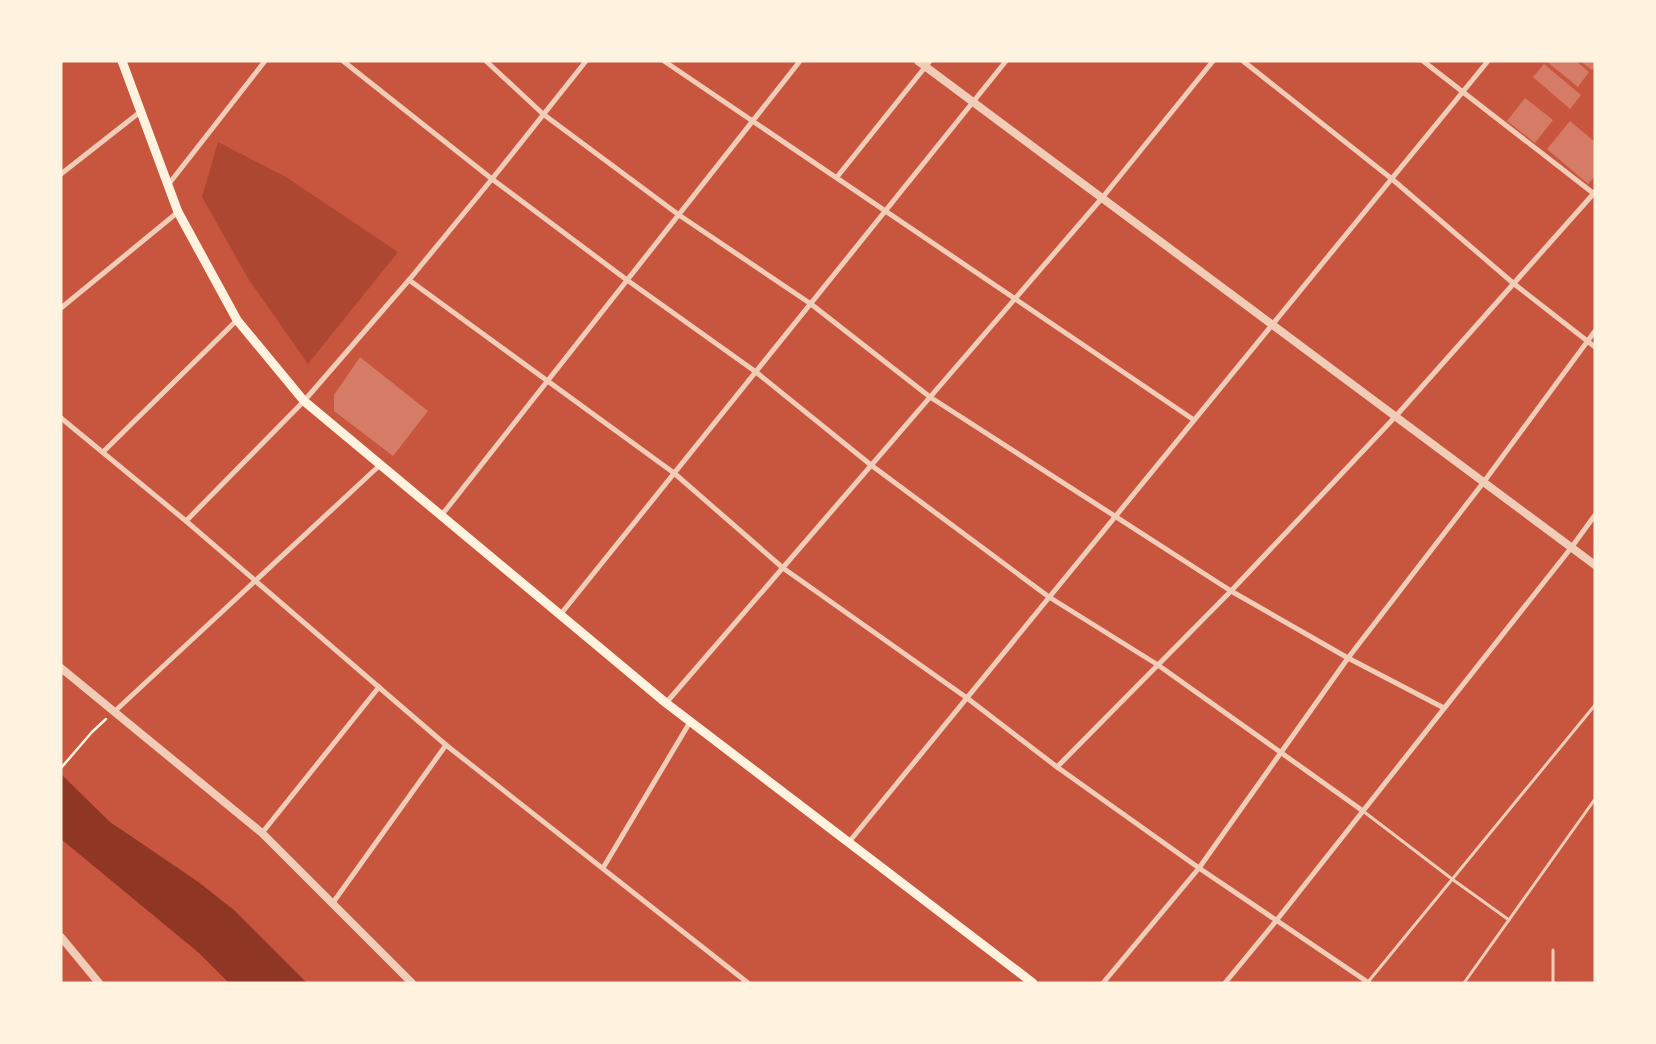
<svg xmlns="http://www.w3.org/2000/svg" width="1656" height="1044" font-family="'Titillium Web',sans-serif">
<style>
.green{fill:#ae4732}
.water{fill:#8f3625}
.building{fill:#d67c66}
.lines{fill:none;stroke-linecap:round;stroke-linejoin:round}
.path{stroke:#fff3e0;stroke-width:2.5}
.service{stroke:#f1ccb7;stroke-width:3}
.minor{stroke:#f1ccb7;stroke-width:5}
.tertiary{stroke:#f1ccb7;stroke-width:8}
.secondary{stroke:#fff3e0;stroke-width:9}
</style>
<rect width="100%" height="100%" fill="#c8553d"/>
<polygon class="green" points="218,142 286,177 398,252 308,364 249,280 202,197"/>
<polygon class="water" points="61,774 110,822 197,881 234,910 307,983 229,983 199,953 61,839"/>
<g class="building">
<polygon points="1546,61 1576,61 1589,72 1578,87"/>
<polygon points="1580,61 1595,61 1595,67 1592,70"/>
<polygon points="1544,64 1581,95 1570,109 1533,77"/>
<polygon points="1525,98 1553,120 1535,143 1507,121"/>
<polygon points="1570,121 1595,142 1595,176 1588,184 1547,149"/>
<polygon points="360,357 428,411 393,456 334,411 334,395"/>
</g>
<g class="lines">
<polyline class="path" points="61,768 92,732 106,719"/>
<g class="service">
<polyline points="1363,811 1452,879 1509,920"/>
<polyline points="1368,982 1595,705"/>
<polyline points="1464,983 1595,799"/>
<polyline points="1553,983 1553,950"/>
</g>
<g class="minor">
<polyline points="343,61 492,179 627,280 756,372 871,465 1049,597 1158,665 1363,811"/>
<polyline points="486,61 543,114 679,215 811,304 930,397 1231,591 1348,658 1444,708"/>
<polyline points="664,61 1194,420"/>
<polyline points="1243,61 1392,179 1513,283 1595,347"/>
<polyline points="1423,61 1593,193"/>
<polyline points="61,174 140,112"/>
<polyline points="837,177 930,61"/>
<polyline points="168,185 265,61"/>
<polyline points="409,280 674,473 783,568 967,698 1057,767 1199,868 1369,983"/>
<polyline points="61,308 178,212"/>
<polyline points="61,418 186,521 446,745 748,983"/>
<polyline points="103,452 237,320"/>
<polyline points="441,516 800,61"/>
<polyline points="186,521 304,401 409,280 492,179 586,61"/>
<polyline points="560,615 1006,61"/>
<polyline points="666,703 1102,198 1213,61"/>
<polyline points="114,712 380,465"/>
<polyline points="1057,767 1231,591 1395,417 1595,192"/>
<polyline points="262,833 379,687"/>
<polyline points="849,842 1488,61"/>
<polyline points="603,868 690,722"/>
<polyline points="332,904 446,745"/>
<polyline points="1103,983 1199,868 1348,658 1483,483 1595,331"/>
<polyline points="1225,983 1276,921 1571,548 1595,515"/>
</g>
<g class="tertiary">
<polyline points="918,61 1595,565"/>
<polyline points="61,668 262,833 412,983"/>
<polyline points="61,937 99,983"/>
</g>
<polyline class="secondary" points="122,61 178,212 237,320 304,401 666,703 1033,983"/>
</g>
<rect width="1656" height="1044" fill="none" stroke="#fff3e0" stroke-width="125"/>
</svg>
